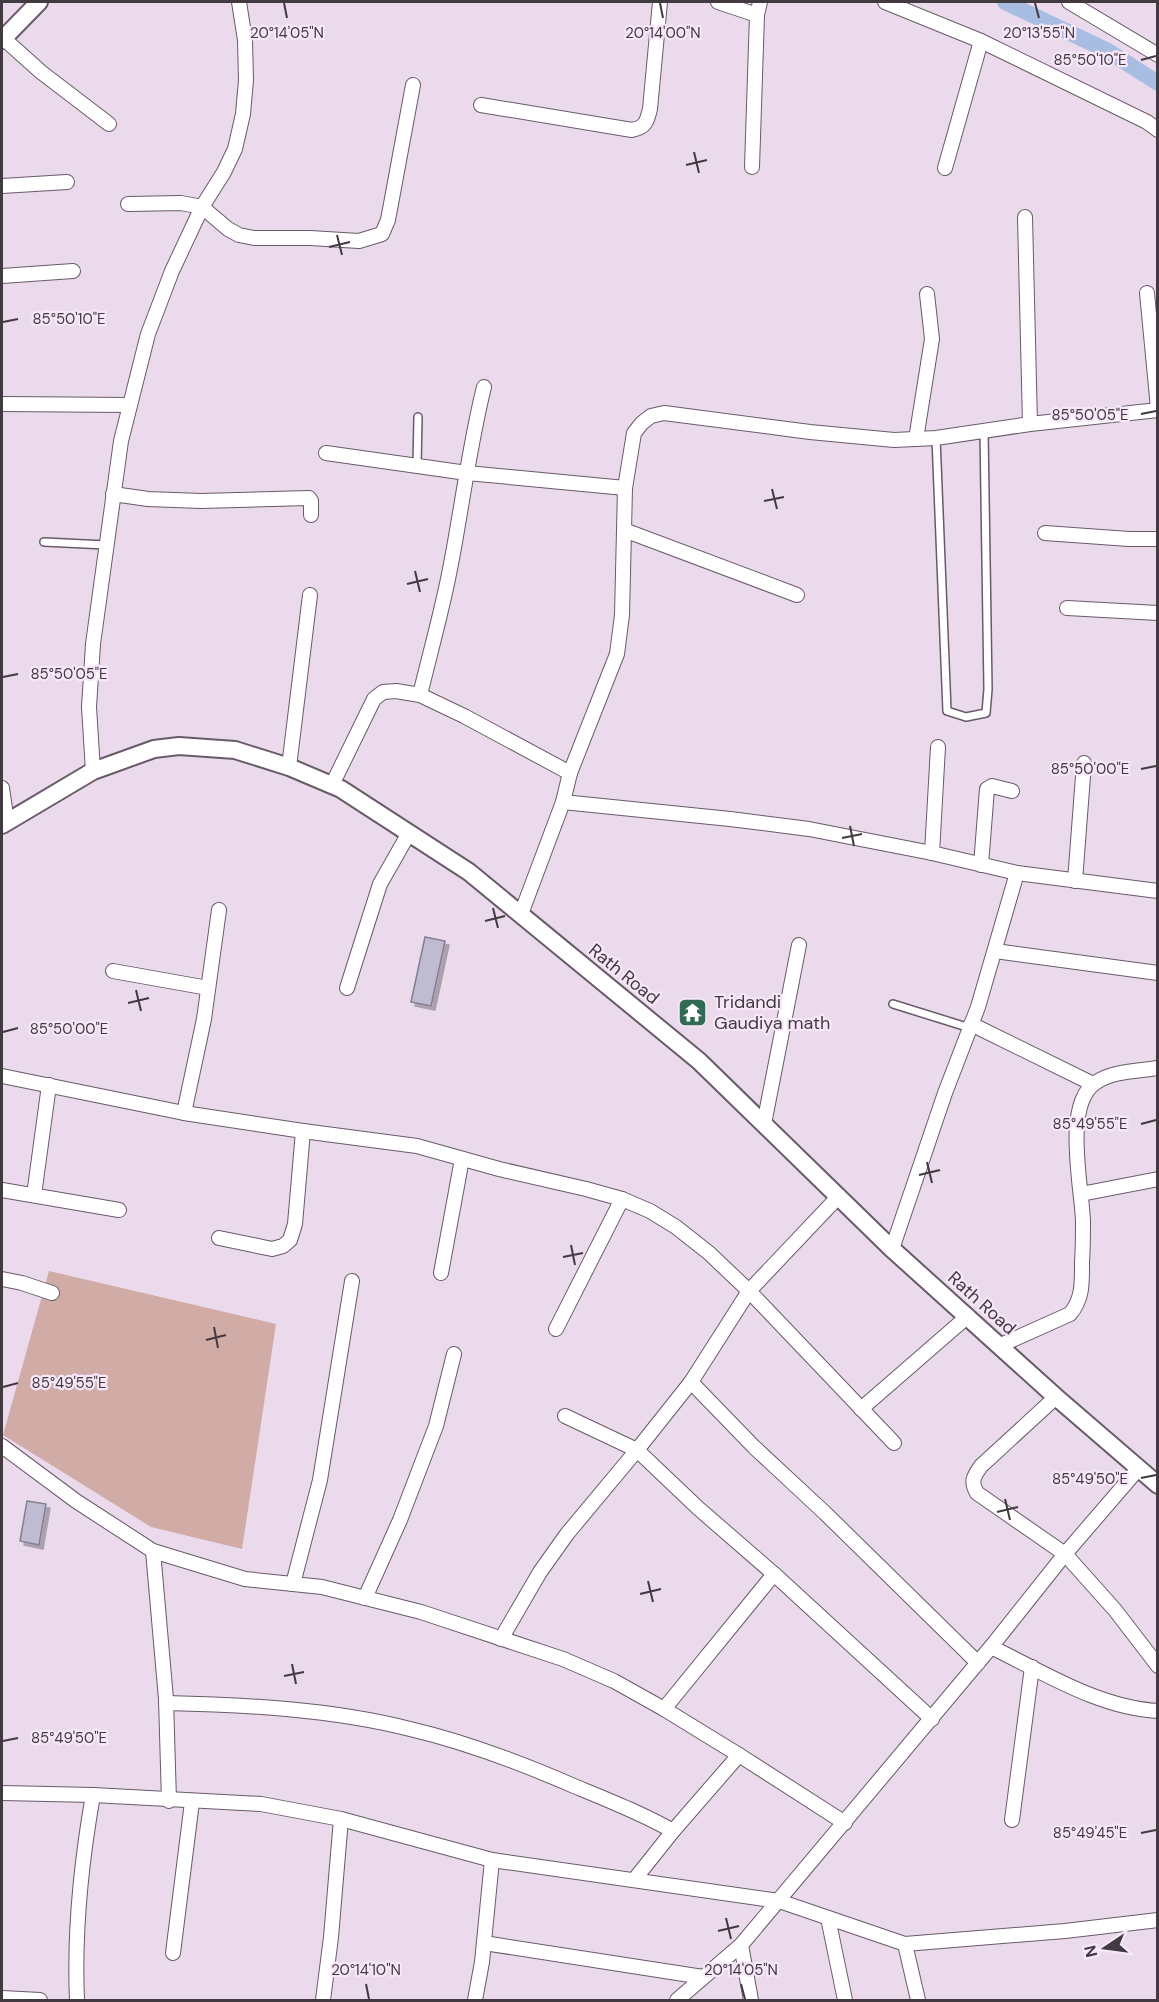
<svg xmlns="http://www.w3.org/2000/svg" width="1159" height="2002" font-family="'DM Sans',sans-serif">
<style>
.green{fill:#d1aba5}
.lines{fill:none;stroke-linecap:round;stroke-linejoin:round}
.canal{stroke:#a7bde2;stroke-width:16}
.building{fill:#bfbcd2;stroke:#827f93;stroke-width:1.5;filter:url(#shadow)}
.service-casing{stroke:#695a6a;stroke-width:10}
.minor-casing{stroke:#695a6a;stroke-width:16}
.tertiary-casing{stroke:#695a6a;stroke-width:20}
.service{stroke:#fff;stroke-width:7}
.minor{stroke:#fff;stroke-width:14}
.tertiary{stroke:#fff;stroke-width:16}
.ticks{fill:none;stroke:#413a41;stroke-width:2}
.labels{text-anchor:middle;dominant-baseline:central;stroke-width:4.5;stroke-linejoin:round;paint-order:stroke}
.street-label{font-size:18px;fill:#413a41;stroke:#f8e7f9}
.poi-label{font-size:18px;fill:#413a41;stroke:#f8e7f9;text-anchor:start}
.ticks-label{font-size:15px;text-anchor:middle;fill:#413a41;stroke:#f8e7f9;stroke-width:4.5;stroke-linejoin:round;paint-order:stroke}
</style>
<defs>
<filter id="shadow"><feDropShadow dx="4" dy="4" stdDeviation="0" flood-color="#0004"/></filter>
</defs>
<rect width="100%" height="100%" fill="#ebdaec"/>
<polygon class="green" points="49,1271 276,1324 242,1549 151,1527 3,1435"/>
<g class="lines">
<polyline class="canal" points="1005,2 1108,51 1158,83"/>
</g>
<g class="building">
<polygon points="425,937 445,941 431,1006 411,1002"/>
<polygon points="27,1501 46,1504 39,1545 20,1541"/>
</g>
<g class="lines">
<defs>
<g id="service">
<polyline points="936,438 947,711 966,717 986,713 988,689 984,431"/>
<polyline points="417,466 418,417"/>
<polyline points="44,542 106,545"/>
<polyline points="893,1004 970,1028"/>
</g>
<g id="minor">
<polyline points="718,2 757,15"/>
<polyline points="885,2 981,41 1147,122 1158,130"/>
<polyline points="1069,2 1158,55"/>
<polyline points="3,38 41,72 109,124"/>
<path d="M481,105L632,130C646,127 647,121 650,109L660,2"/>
<polyline points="752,167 757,15 760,2"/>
<polyline points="945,168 981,41"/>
<polyline points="2,186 67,182"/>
<polyline points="128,204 181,203 202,207 228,229 239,235 254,238 310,238 359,241 382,234 388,220 413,85"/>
<polyline points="1025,217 1030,424"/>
<polyline points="2,276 73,271"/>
<polyline points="1147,293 1158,408"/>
<polyline points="2,404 130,405"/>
<polyline points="916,439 932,339 927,294"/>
<polyline points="326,453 467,473 625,488"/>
<polyline points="113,494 148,499 201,501 309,498 311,501 311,515"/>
<polyline points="624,530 797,595"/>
<polyline points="1045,533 1129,539 1158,539"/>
<polyline points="1067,608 1158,613"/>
<path d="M420,695C430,653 442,611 450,569C462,508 469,447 484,387"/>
<polyline points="289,767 310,595"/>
<polyline points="93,771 89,707 93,644 121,441 148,334 172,271 202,207 224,172 235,149 243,114 246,80 245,40 239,2"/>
<polyline points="570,773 563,802 730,819 809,829 932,853 1017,873 1158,891"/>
<polyline points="332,785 374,699 383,692 396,691 420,695 464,716 570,773 617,654 622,615 625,488 634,433 642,423 651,416 664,413 810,432 894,440 936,438 1030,424 1158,410"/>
<polyline points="2,788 7,822"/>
<polyline points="932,853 938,747"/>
<polyline points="981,865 987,789 992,786 1012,791"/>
<polyline points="1075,881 1084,763"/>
<polyline points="521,914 563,802"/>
<polyline points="995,951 1158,973"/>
<polyline points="113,971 208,988"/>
<polyline points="347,988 380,884 409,833"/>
<polyline points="971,1024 1093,1084"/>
<polyline points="2,1076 184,1113 303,1131 417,1146 499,1169 586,1189 622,1199 650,1211 676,1227 709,1253 749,1291 894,1443"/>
<polyline points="184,1113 204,1019 219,910"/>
<polyline points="764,1124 799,945"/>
<polyline points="2,1190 119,1210"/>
<polyline points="1081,1194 1158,1179"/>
<polyline points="34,1195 49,1085"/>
<polyline points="219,1238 272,1249 283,1246 290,1240 295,1224 303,1131"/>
<polyline points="892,1249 945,1093 978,1007 1017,873"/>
<polyline points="441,1273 462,1159"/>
<polyline points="2,1279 22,1283 52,1293"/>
<polyline points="556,1329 622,1199"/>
<path d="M1001,1345L1070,1314C1083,1299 1082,1282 1082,1262C1083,1248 1083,1234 1083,1221C1082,1188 1063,1105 1095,1083C1112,1071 1138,1071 1158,1068"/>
<polyline points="691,1382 754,1447 825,1513 978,1663"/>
<path d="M1056,1397L981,1466C974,1476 970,1481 977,1493L1065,1554L1115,1610L1158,1666"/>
<polyline points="861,1409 968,1316"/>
<polyline points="565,1416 637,1450 698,1508 774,1574 932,1719"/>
<polyline points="2,1446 76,1501 153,1551 245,1579 322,1587 421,1612 563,1659 614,1681 664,1709 739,1755 845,1823"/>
<polyline points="153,1551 166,1699 169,1801"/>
<polyline points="293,1584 320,1480 352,1281"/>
<polyline points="365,1598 400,1520 436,1426 454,1354"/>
<polyline points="501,1639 540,1572 567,1534 637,1450 691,1382 749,1291 839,1196"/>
<path d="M991,1647C1043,1672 1099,1708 1158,1711"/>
<path d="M166,1703C248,1705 331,1709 410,1729C466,1742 521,1763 574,1786C608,1800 641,1813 673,1831L634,1880"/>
<polyline points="664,1709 774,1574"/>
<polyline points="2,1793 93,1795 261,1804 341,1819 492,1860 779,1901 905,1944 1065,1931 1158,1920"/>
<polyline points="1012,1820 1032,1667"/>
<polyline points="673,1831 739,1755"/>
<polyline points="828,1918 845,2000"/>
<polyline points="484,1943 703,1977"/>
<polyline points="905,1944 918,2000"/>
<polyline points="741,1945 751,2000"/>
<polyline points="173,1953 192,1802"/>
<polyline points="2,1998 40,2000"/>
<path d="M77,2000C74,1932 81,1863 93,1795"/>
<polyline points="323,2000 331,1937 341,1819"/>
<polyline points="475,2000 482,1962 492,1860"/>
<polyline points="677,2000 741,1945 991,1647 1065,1554 1139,1468"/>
</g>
<g id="tertiary">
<polyline points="2,40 39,2"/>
<polyline points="2,825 93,771 154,749 179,746 235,750 289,767 341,789 469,872 699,1061 892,1249 1056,1397 1158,1485"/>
</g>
</defs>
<use href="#service" class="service-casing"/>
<use href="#minor" class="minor-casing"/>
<use href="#tertiary" class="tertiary-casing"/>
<use href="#service" class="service"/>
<use href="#minor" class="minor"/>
<use href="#tertiary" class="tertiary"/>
</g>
<path class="ticks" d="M284,3L287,18M660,3L663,18M1035,3L1039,18M1141,60L1156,56M694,152L699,173M686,165L707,160M337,235L342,255M329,247L350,242M3,322L18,319M1141,414L1156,411M772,489L777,509M764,501L784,497M415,571L420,592M407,584L428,579M3,677L18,674M1141,769L1156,766M850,826L854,846M842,838L862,834M493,908L498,928M485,921L505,916M136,990L141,1011M128,1003L149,998M3,1032L18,1028M1141,1124L1156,1120M927,1162L932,1183M919,1175L940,1170M571,1245L575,1265M563,1257L583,1253M214,1327L218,1348M206,1340L226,1335M3,1387L18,1383M1141,1478L1156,1475M1005,1499L1010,1520M997,1512L1018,1507M648,1581L653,1602M640,1594L661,1589M292,1664L296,1684M284,1676L304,1672M3,1741L18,1738M1141,1833L1156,1830M726,1918L731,1939M718,1931L739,1926M366,1984L369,1999M741,1984L745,1999"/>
<defs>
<symbol id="temple-square" viewBox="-11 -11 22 22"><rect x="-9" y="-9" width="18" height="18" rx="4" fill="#316b54" stroke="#f8e7f9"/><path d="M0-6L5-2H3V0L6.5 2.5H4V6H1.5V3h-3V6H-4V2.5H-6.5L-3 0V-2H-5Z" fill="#fff"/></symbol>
</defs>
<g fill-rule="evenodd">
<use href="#temple-square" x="676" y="996" width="33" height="33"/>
</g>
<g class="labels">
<g class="street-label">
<text transform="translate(624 974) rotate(39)">Rath Road</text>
<text transform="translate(982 1303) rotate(42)">Rath Road</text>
</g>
<g class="poi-label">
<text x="714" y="1002">Tridandi<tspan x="714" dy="21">Gaudiya math</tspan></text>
</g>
</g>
<g class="ticks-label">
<text x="287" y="38">20°14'05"N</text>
<text x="663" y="38">20°14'00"N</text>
<text x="1039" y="38">20°13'55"N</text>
<text x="1090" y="65">85°50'10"E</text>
<text x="69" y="324">85°50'10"E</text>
<text x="1090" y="420">85°50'05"E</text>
<text x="69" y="679">85°50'05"E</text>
<text x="1090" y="774">85°50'00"E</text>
<text x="69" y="1034">85°50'00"E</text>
<text x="1090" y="1129">85°49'55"E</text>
<text x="69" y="1388">85°49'55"E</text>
<text x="1090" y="1484">85°49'50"E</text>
<text x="69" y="1743">85°49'50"E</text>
<text x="1090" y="1838">85°49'45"E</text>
<text x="366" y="1975">20°14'10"N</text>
<text x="741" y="1975">20°14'05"N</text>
</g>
<rect width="1159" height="2002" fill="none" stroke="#413a41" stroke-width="6"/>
<g transform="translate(1105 1948) rotate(257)" stroke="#f8e7f9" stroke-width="4.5" paint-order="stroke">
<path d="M0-4.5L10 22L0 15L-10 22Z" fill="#413a41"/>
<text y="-9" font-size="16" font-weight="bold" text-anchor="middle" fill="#413a41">N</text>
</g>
</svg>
